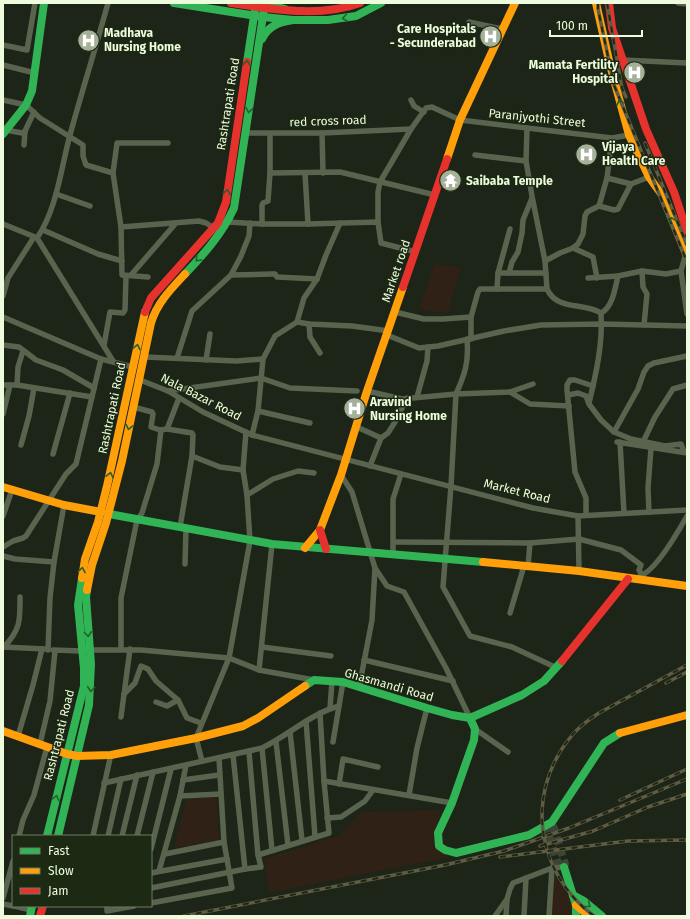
<svg xmlns="http://www.w3.org/2000/svg" width="690" height="919" font-family="'Fira Sans',sans-serif">
<style>
.green{fill:#2f2116}
.lines{fill:none;stroke-linecap:round;stroke-linejoin:round}
.secondary-tunnel{stroke:#3c4436;stroke-width:8;stroke-dasharray:8 4;stroke-linecap:butt}
.street{stroke:#59644e;stroke-width:5.5}
.fast{stroke:#30b455;stroke-width:8}
.slow{stroke:#ff9f0a;stroke-width:8}
.jam{stroke:#e5322d;stroke-width:8}
.rail-casing{stroke:#605b43;stroke-width:3.5}
.rail{stroke:#1c2913;stroke-width:2;stroke-dasharray:6;stroke-linecap:butt}
.oneway{stroke:#24612d}
.labels{text-anchor:middle;dominant-baseline:central;stroke-width:3;stroke-linejoin:round;paint-order:stroke}
.poi-label{font-size:12px;font-weight:bold;fill:#ecfcdd;stroke:#1c2913;text-anchor:start}
.street-label{font-size:12px;fill:#ecfcdd;stroke:#1c2913}
</style>
<rect width="100%" height="100%" fill="#1d2418"/>
<g class="green">
<polygon points="434,264 461,267 448,313 419,310"/>
<polygon points="216,795 219,840 174,848 187,797"/>
<polygon points="440,810 434,848 451,857 269,893 264,859 340,835 362,812"/>
<polygon points="553,874 574,904 573,916 549,916"/>
</g>
<g class="lines">
<polyline class="secondary-tunnel" points="545,825 559,866 564,867 565,864 552,822"/>
<g class="street">
<path d="M108,3C96,47 82,91 70,135C61,168 57,209 37,238L113,361"/>
<polyline points="678,3 687,4"/>
<polyline points="469,22 502,29"/>
<polyline points="3,45 27,50 35,3"/>
<polyline points="623,60 687,63"/>
<polyline points="3,65 35,73"/>
<polyline points="3,100 26,105 40,118 83,145 83,156 86,165 113,173 121,227 199,221 206,223 214,228"/>
<polyline points="411,100 414,106 424,112"/>
<polyline points="6,130 22,133 25,131 34,112"/>
<polyline points="245,133 322,133 411,129"/>
<polyline points="322,133 323,173"/>
<polyline points="612,138 607,178 631,184 649,177"/>
<polyline points="24,145 25,131"/>
<polyline points="475,155 526,161"/>
<polyline points="113,173 117,143 168,143"/>
<polyline points="270,173 340,172 435,195"/>
<polyline points="305,173 308,224"/>
<polyline points="607,178 599,206 614,210 618,209 631,184"/>
<polyline points="56,194 90,206"/>
<polyline points="228,222 262,224 308,224 378,222 381,243 416,252"/>
<polyline points="378,222 378,192 380,182 411,129 426,108 432,107 460,120 612,138 629,135"/>
<polyline points="3,224 35,237"/>
<polyline points="262,224 262,205 263,203 268,201 270,173 270,134"/>
<polyline points="121,227 122,275 148,277"/>
<polyline points="43,230 98,254 122,261"/>
<polyline points="573,248 593,257 597,278"/>
<polyline points="686,253 681,271 687,314"/>
<polyline points="545,261 560,253 573,248 578,244 583,234 585,216 587,212 599,206"/>
<polyline points="642,271 643,287 647,294 644,325"/>
<polyline points="498,273 510,229"/>
<polyline points="509,273 512,262 518,252 522,233 523,220 532,198"/>
<polyline points="131,275 176,223"/>
<polyline points="231,275 272,274 275,274 277,277 317,279"/>
<polyline points="588,278 618,276"/>
<polyline points="497,289 498,273 546,273"/>
<path d="M547,289C557,311 584,302 601,313"/>
<polyline points="3,296 8,278 34,237"/>
<polyline points="395,312 424,319 443,319 471,317 478,292 480,289 547,289 545,261 532,196 526,161 527,128"/>
<path d="M601,313C613,307 615,288 618,276L642,271L666,274L681,271"/>
<polyline points="3,317 101,359 133,367"/>
<polyline points="471,317 471,339"/>
<polyline points="297,322 304,298 317,279 326,255 340,223"/>
<polyline points="309,324 310,337 320,353"/>
<polyline points="387,335 419,348 438,346 504,331 541,325 602,324 687,326"/>
<path d="M467,339C469,362 465,374 456,394L451,486L443,587L470,636L512,647L557,668"/>
<polyline points="3,345 19,347 36,360 63,370 94,388"/>
<polyline points="104,345 110,312 123,313 125,310 126,276"/>
<polyline points="145,357 236,361 263,359"/>
<polyline points="177,358 192,311 231,275 241,256 249,236 250,223"/>
<polyline points="206,360 210,334"/>
<polyline points="140,380 168,391 203,412 252,435 533,508 578,516 687,510"/>
<polyline points="3,385 17,385 92,397 101,359"/>
<polyline points="17,385 18,367 23,351"/>
<polyline points="168,391 261,378 290,388 357,391"/>
<polyline points="367,391 402,399 456,394 510,392 533,384"/>
<polyline points="510,392 530,404 569,406"/>
<polyline points="568,395 578,393 586,396 589,404 601,420 614,432 631,439 665,446 681,444 684,452"/>
<polyline points="417,397 427,361 428,347"/>
<path d="M589,403C596,374 603,344 601,313"/>
<polyline points="133,407 152,412 153,414 151,427 160,430 167,429 179,398"/>
<polyline points="258,411 263,359 275,336 297,322 309,324 352,326 389,331"/>
<polyline points="3,414 10,385"/>
<polyline points="357,427 381,438"/>
<polyline points="167,429 192,433 193,435 192,456"/>
<polyline points="614,432 638,389 644,372 648,366 654,363 687,356"/>
<polyline points="252,435 258,411 310,423"/>
<polyline points="617,442 687,453"/>
<polyline points="620,442 624,513"/>
<polyline points="643,442 655,417 673,389 687,385"/>
<polyline points="21,445 29,416 34,388"/>
<polyline points="53,454 70,393"/>
<polyline points="370,466 381,438 388,433 395,422 407,398"/>
<polyline points="341,475 352,492 375,568 372,620 359,688"/>
<polyline points="247,495 273,479 298,471 314,473"/>
<polyline points="649,512 648,488 651,448"/>
<polyline points="586,515 586,498 575,472 567,390 567,385 570,380 575,380 593,386"/>
<polyline points="3,516 12,490"/>
<polyline points="578,516 579,571"/>
<polyline points="180,527 192,456 220,467 243,470"/>
<polyline points="394,542 530,543 579,539 621,550 641,565 639,570 642,575"/>
<polyline points="3,547 13,541 23,538 26,536 66,474 76,464 92,397"/>
<polyline points="393,554 393,499 401,474"/>
<polyline points="3,556 15,559 54,562"/>
<polyline points="185,564 186,529"/>
<polyline points="528,566 530,543"/>
<polyline points="375,568 387,586 404,592 446,668 470,718"/>
<path d="M640,576C656,571 678,532 687,516"/>
<polyline points="510,613 524,566"/>
<polyline points="3,647 45,649"/>
<path d="M4,647C21,629 20,620 20,597"/>
<polyline points="262,647 331,656"/>
<polyline points="121,649 121,598 137,520 142,513 157,464 161,430"/>
<polyline points="48,650 50,598 54,562 64,505"/>
<polyline points="53,650 82,651"/>
<polyline points="89,650 141,650 229,658 259,670 314,680"/>
<polyline points="364,660 453,681"/>
<polyline points="259,670 272,544"/>
<polyline points="124,694 135,683 141,666 148,669 156,681 178,700 187,718 201,723"/>
<polyline points="156,702 167,706 178,700"/>
<polyline points="330,708 332,681"/>
<polyline points="121,717 130,649"/>
<polyline points="306,721 315,836"/>
<polyline points="475,729 508,752"/>
<polyline points="290,732 302,840"/>
<polyline points="18,736 33,685 42,649"/>
<polyline points="276,742 288,845"/>
<polyline points="333,742 339,706"/>
<polyline points="40,744 50,701 55,651"/>
<polyline points="262,748 272,850"/>
<polyline points="249,752 258,855"/>
<polyline points="202,761 196,738 229,658 250,541 247,495 243,470 246,432"/>
<polyline points="183,780 219,775"/>
<polyline points="324,781 452,803"/>
<path d="M104,783L262,748C289,735 310,714 339,706L343,682"/>
<polyline points="339,784 343,759 378,767"/>
<polyline points="409,795 417,748 427,708"/>
<polyline points="180,796 220,794"/>
<polyline points="327,818 341,817 365,801 373,790"/>
<polyline points="19,836 23,820 34,795 47,747"/>
<polyline points="93,836 111,754"/>
<polyline points="108,836 121,779"/>
<polyline points="122,836 137,775"/>
<polyline points="137,836 153,772"/>
<polyline points="151,849 171,769"/>
<polyline points="165,854 224,842"/>
<polyline points="245,869 261,867 258,855 329,833 324,781 320,713"/>
<polyline points="159,871 180,796 186,765"/>
<polyline points="151,873 227,859"/>
<polyline points="151,888 245,869 233,755"/>
<polyline points="3,898 13,861"/>
<polyline points="151,903 232,888 224,842 219,758"/>
<polyline points="3,904 13,906"/>
<polyline points="14,906 31,910"/>
<polyline points="107,906 107,911 134,906"/>
<polyline points="495,916 507,899 510,889 513,883 552,868 564,867"/>
<polyline points="506,916 507,900"/>
<polyline points="524,916 526,878"/>
<polyline points="549,916 552,868"/>
</g>
<g class="fast">
<polyline points="174,3 263,17 293,20 328,20 356,16 381,3"/>
<polyline points="273,3 278,7 285,9"/>
<path d="M262,39C268,26 279,22 293,20"/>
<polyline points="247,62 256,3"/>
<polyline points="3,134 26,105 32,91 44,3"/>
<path d="M185,274C204,254 222,234 234,208L265,3"/>
<polyline points="109,514 272,544 483,562"/>
<polyline points="305,686 314,680 343,682 427,708 452,715 470,718 522,695 544,681 562,661"/>
<polyline points="470,718 475,729 474,740 452,803 438,833 439,846 445,850 456,853 529,835 552,822 604,743 620,733"/>
<polyline points="47,836 84,686 84,668 78,605 82,578"/>
<polyline points="58,836 89,705 91,664 86,597 87,590"/>
<polyline points="564,867 576,905 576,916"/>
<polyline points="573,895 584,901 602,916"/>
<polyline points="30,916 32,906"/>
</g>
<g class="slow">
<polyline points="596,3 610,65 629,135 649,177 662,195 687,256"/>
<polyline points="447,159 460,120 515,3"/>
<polyline points="3,487 64,505 101,512"/>
<polyline points="305,548 320,530 341,475 367,391 403,287"/>
<polyline points="483,562 579,571 687,586"/>
<polyline points="82,578 85,559 98,522 107,486 145,312"/>
<path d="M87,590L92,565L106,523L122,461L151,323C157,303 171,289 185,274"/>
<polyline points="3,731 67,754 77,756 111,755 196,738 243,726 258,718 305,686"/>
<polyline points="620,733 687,715"/>
<polyline points="576,905 589,916"/>
</g>
<g class="jam">
<path d="M231,3C273,9 319,18 360,3"/>
<polyline points="609,3 612,28 646,129 674,192 687,231"/>
<polyline points="403,287 447,159"/>
<polyline points="145,312 151,298 218,223 226,202 247,62"/>
<polyline points="320,530 326,549"/>
<polyline points="562,661 628,579"/>
<polyline points="40,916 43,906"/>
</g>
<defs>
<g id="rail">
<polyline points="598,3 598,9 614,85 687,262"/>
<polyline points="607,3 622,88 626,97"/>
<polyline points="645,143 687,245"/>
<polyline points="666,683 687,672"/>
<polyline points="620,800 687,769"/>
<polyline points="540,846 593,831 648,807 687,794"/>
<polyline points="500,857 628,841 687,840"/>
<polyline points="184,916 445,865 504,851 569,828 687,779"/>
<path d="M594,916C536,873 525,795 569,739C577,728 588,720 599,713L687,665"/>
</g>
</defs>
<use href="#rail" class="rail-casing"/>
<use href="#rail" class="rail"/>
</g>
<defs><path id="oneway-chevron" d="M-2-3.5L2.5 0L-2 3.5" fill="none" stroke-width="1.6" stroke-linecap="round" stroke-linejoin="round"/></defs>
<g class="oneway">
<use href="#oneway-chevron" transform="translate(345 18) rotate(172)"/>
<use href="#oneway-chevron" transform="translate(247 63) rotate(-81)"/>
<use href="#oneway-chevron" transform="translate(620 102) rotate(-105)"/>
<use href="#oneway-chevron" transform="translate(249 110) rotate(99)"/>
<use href="#oneway-chevron" transform="translate(227 192) rotate(-82)"/>
<use href="#oneway-chevron" transform="translate(672 220) rotate(-111)"/>
<use href="#oneway-chevron" transform="translate(198 259) rotate(133)"/>
<use href="#oneway-chevron" transform="translate(137 347) rotate(-78)"/>
<use href="#oneway-chevron" transform="translate(129 427) rotate(103)"/>
<use href="#oneway-chevron" transform="translate(110 475) rotate(-78)"/>
<use href="#oneway-chevron" transform="translate(82 570) rotate(-80)"/>
<use href="#oneway-chevron" transform="translate(88 634) rotate(86)"/>
<use href="#oneway-chevron" transform="translate(91 689) rotate(95)"/>
<use href="#oneway-chevron" transform="translate(56 798) rotate(-77)"/>
<use href="#oneway-chevron" transform="translate(588 905) rotate(39)"/>
</g>
<defs>
<symbol id="hospital-disc" viewBox="-11 -11 22 22"><circle r="9.5" fill="#a4b098" stroke="#1c2913"/><path d="M-5-5h3v3.5h4V-5h3V5h-3V1.5h-4V5h-3Z" fill="#fff"/></symbol>
<symbol id="temple-disc" viewBox="-11 -11 22 22"><circle r="9.5" fill="#a4b098" stroke="#1c2913"/><path d="M0-6L5-2H3V0L6.5 2.5H4V6H1.5V3h-3V6H-4V2.5H-6.5L-3 0V-2H-5Z" fill="#fff"/></symbol>
</defs>
<g fill-rule="evenodd">
<use href="#hospital-disc" x="478" y="24" width="25" height="25"/>
<use href="#hospital-disc" x="76" y="28" width="25" height="25"/>
<use href="#hospital-disc" x="622" y="60" width="25" height="25"/>
<use href="#hospital-disc" x="574" y="142" width="25" height="25"/>
<use href="#temple-disc" x="438" y="168" width="25" height="25"/>
<use href="#hospital-disc" x="342" y="396" width="25" height="25"/>
</g>
<g class="labels">
<g class="poi-label">
<text x="476" y="29" text-anchor="end">Care Hospitals<tspan x="476" dy="14">- Secunderabad</tspan></text>
<text x="104" y="33">Madhava<tspan x="104" dy="14">Nursing Home</tspan></text>
<text x="618" y="65" text-anchor="end">Mamata Fertility<tspan x="618" dy="14">Hospital</tspan></text>
<text x="602" y="147">Vijaya<tspan x="602" dy="14">Health Care</tspan></text>
<text x="466" y="181">Saibaba Temple</text>
<text x="370" y="402">Aravind<tspan x="370" dy="14">Nursing Home</tspan></text>
</g>
<g class="street-label">
<text transform="translate(228 104) rotate(-81)">Rashtrapati Road</text>
<text transform="translate(537 118) rotate(6)">Paranjyothi Street</text>
<text transform="translate(328 121) rotate(-2)">red cross road</text>
<text transform="translate(396 271) rotate(-71)">Market road</text>
<text transform="translate(201 397) rotate(27)">Nala Bazar Road</text>
<text transform="translate(112 408) rotate(-78)">Rashtrapati Road</text>
<text transform="translate(517 491) rotate(14)">Market Road</text>
<text transform="translate(389 685) rotate(16)">Ghasmandi Road</text>
<text transform="translate(59 735) rotate(-76)">Rashtrapati Road</text>
</g>
</g>
<rect width="690" height="919" fill="none" stroke="#ecfcdd" stroke-width="8"/>
<rect x="12" y="835" width="140" height="72" fill="#1c2913" stroke="#6f7d64"/>
<rect x="20" y="848" width="20" height="6" fill="#30b455" stroke="#6f7d64"/>
<text x="48" y="855" font-size="12" fill="#ecfcdd">Fast</text>
<rect x="20" y="868" width="20" height="6" fill="#ff9f0a" stroke="#6f7d64"/>
<text x="48" y="875" font-size="12" fill="#ecfcdd">Slow</text>
<rect x="20" y="888" width="20" height="6" fill="#e5322d" stroke="#6f7d64"/>
<text x="48" y="895" font-size="12" fill="#ecfcdd">Jam</text>
<path d="M550 30v6h92v-6" fill="none" stroke="#ecfcdd" stroke-width="2"/>
<text x="556" y="30" font-size="12" fill="#ecfcdd" stroke="#1c2913" stroke-width="3" paint-order="stroke">100 m</text>
</svg>
